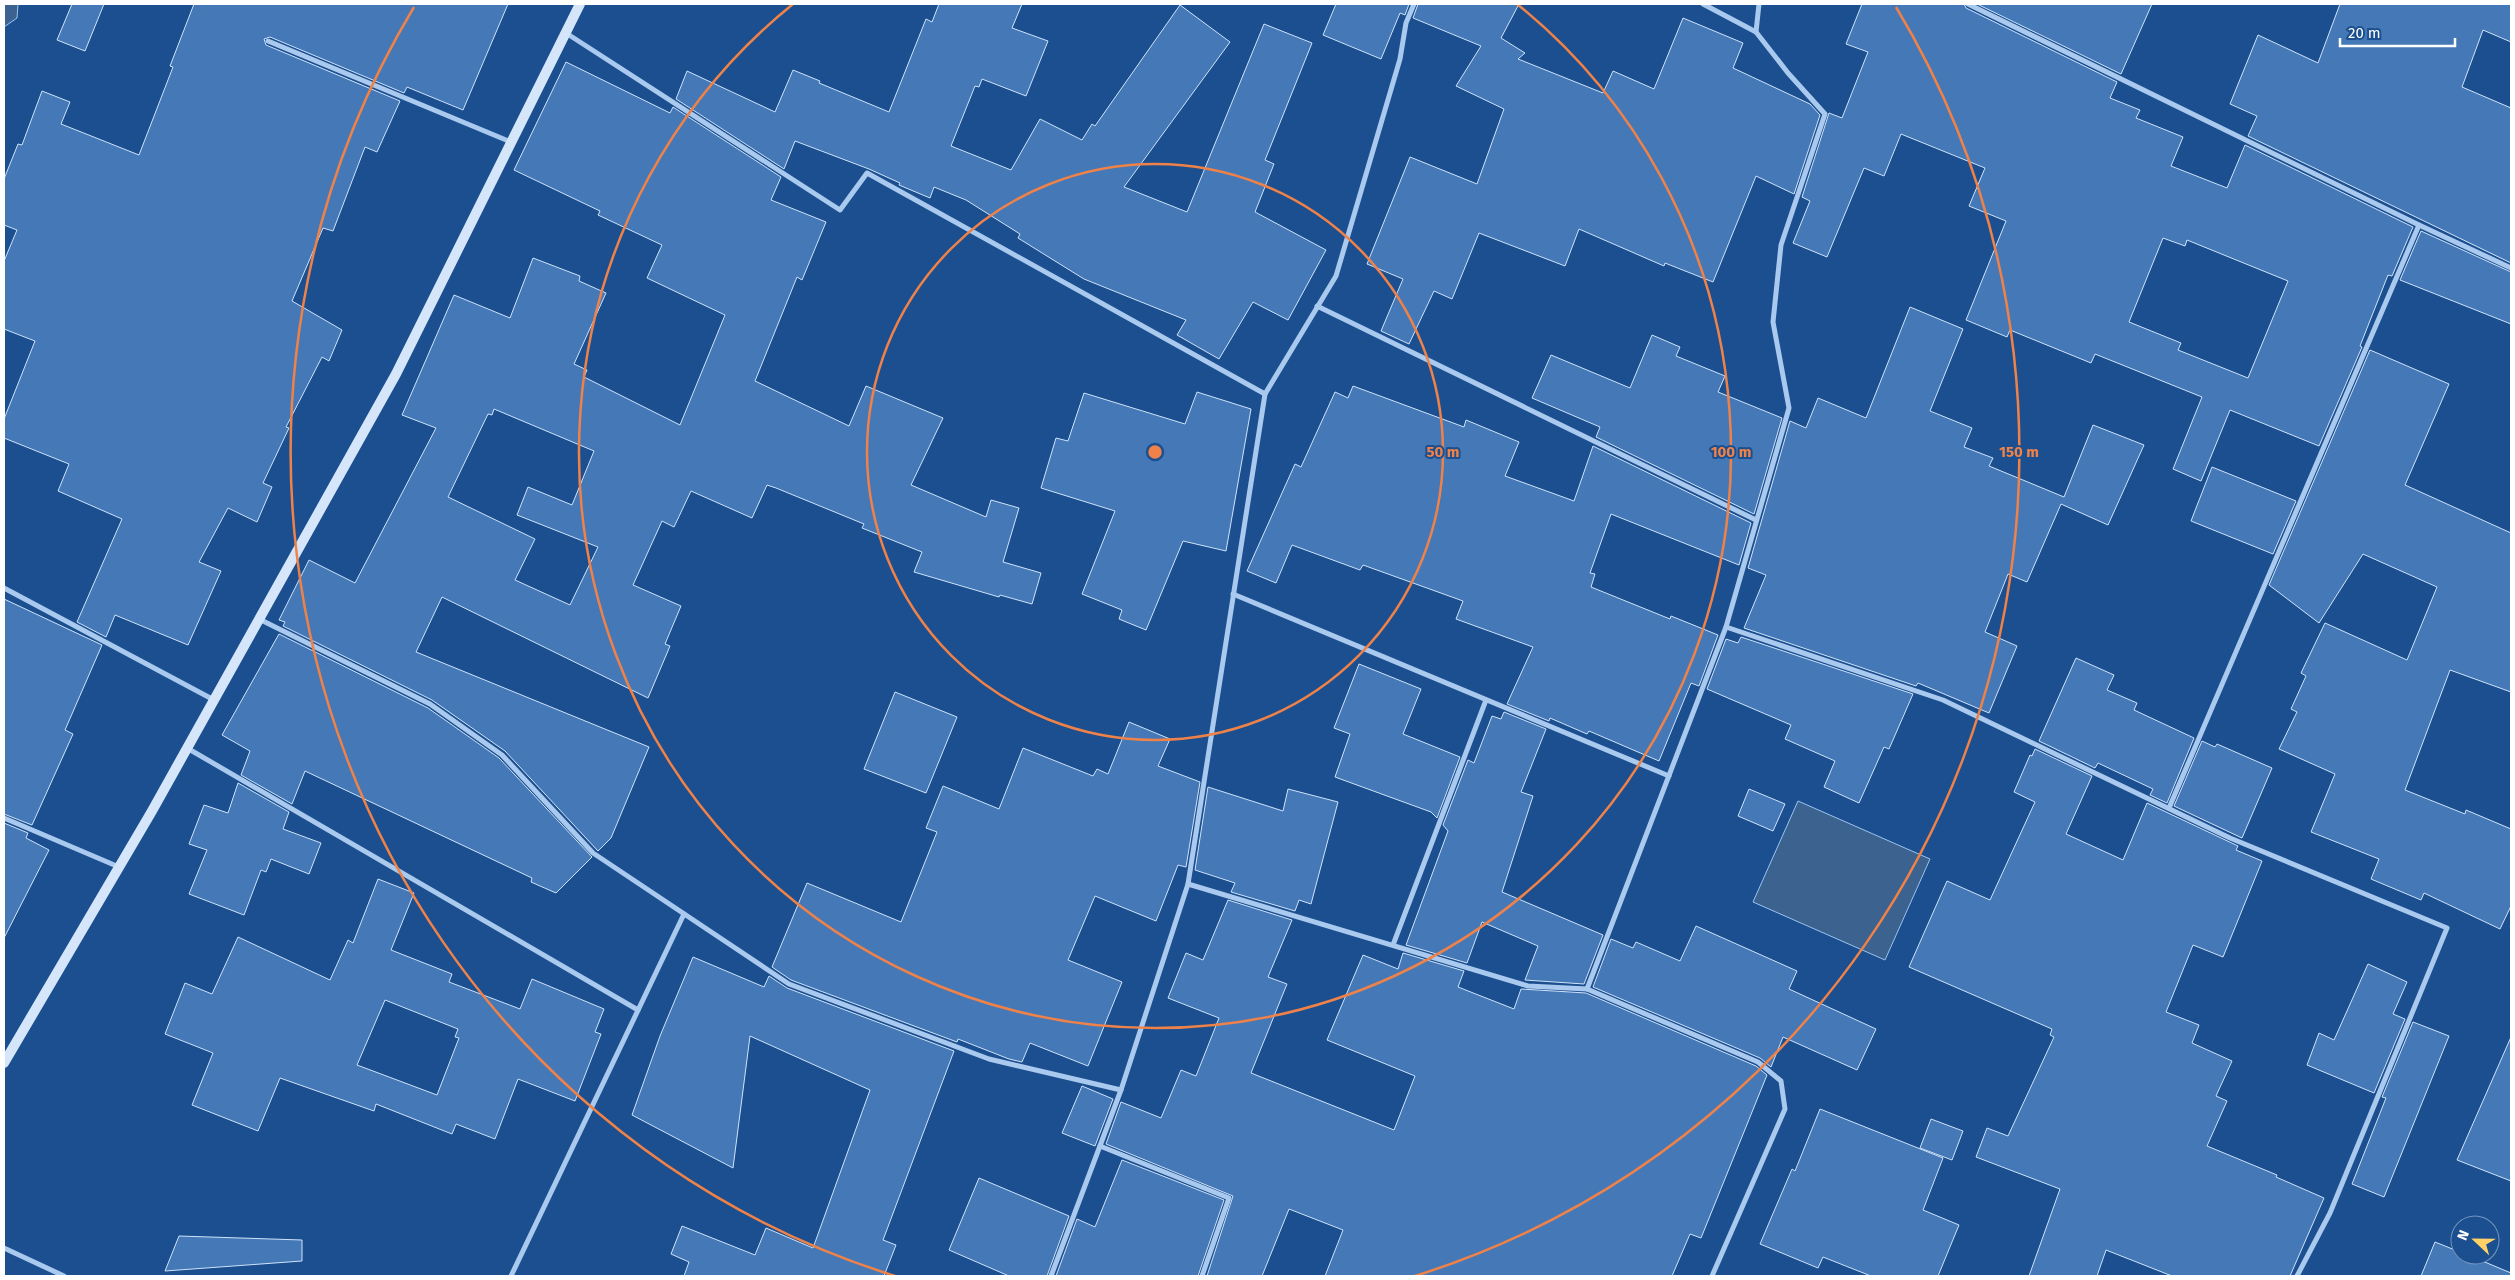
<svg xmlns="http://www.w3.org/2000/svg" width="2515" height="1280" font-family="'Fira Sans',sans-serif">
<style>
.water{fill:#3c6290;stroke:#9cc4f0}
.building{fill:#4478b7;stroke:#cfe3fa;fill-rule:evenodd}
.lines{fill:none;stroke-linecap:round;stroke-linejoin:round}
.street{stroke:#a9c9ee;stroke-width:5}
.secondary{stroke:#d6e6fa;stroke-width:10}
.ring{fill:none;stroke:#ee8249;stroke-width:2.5}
.centre{fill:#ee8249;stroke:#1b4f8f;stroke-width:2.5}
.ring-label{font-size:15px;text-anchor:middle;font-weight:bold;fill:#ee8249;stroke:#1b4f8f;stroke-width:4;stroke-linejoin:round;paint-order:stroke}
</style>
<rect width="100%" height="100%" fill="#1b4f8f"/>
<g class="water">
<polygon points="4,4 18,4 17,18 4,27"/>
<polygon points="1798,801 1930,859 1885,960 1753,902"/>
</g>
<g class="building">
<polygon points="72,4 104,4 85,51 57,40"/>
<polygon points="194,4 508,4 463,110 407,87 404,93 270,37 264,39 266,45 400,101 377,152 365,147 333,231 323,228 292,301 342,330 329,361 322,357 286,427 289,428 263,483 272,487 257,522 228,508 199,562 221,571 188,645 115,615 106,637 77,622 122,519 58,491 69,464 4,438 4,419 35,341 4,329 4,261 17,230 4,225 4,179 18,144 22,145 42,91 70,102 61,124 139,155 173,67 170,66"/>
<polygon points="939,4 1022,4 1012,28 1048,41 1026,96 982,79 979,87 975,86 951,146 1011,170 1040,119 1082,140 1092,124 1095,126 1180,5 1230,42 1124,187 1187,212 1264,24 1312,43 1265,160 1274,164 1255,212 1326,250 1288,320 1253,302 1219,359 1177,335 1186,320 1084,279 1018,238 1020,234 966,200 934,187 930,198 899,185 900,183 869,169 795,141 784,169 676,99 687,71 775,112 793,70 820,81 819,83 889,112 926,19 932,22"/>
<polygon points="1336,4 1409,4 1405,15 1400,13 1381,59 1323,35"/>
<polygon points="1418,4 1519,4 1501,38 1525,53 1518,59 1603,93 1613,71 1654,89 1683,18 1743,43 1733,68 1810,104 1820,115 1794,194 1756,176 1713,282 1665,263 1664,266 1579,229 1565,266 1479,233 1452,299 1434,291 1409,344 1381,331 1403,279 1367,264 1410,157 1477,184 1504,109 1456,86 1481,46 1413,18"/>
<path d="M1862,4H1964L1966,8L2117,82L2110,98L2140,110L2136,118L2183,137L2171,166L2227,188L2245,145L2413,227L2392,276L2388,275L2360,346L2362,347L2319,446L2230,410L2201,481L2173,469L2202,397L2095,354L2091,363L2010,330L2007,337L1966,320L2006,221L1969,206L1985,168L1901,134L1884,176L1864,168L1827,257L1793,243L1810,201L1802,197L1829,113L1842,118L1868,52L1846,44ZM2163,238L2185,246L2187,240L2288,281L2248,378L2178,350L2181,343L2129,322Z"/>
<polygon points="1977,4 2152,4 2121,74"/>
<polygon points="2340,4 2511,4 2511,42 2483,30 2462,87 2511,108 2511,263 2248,136 2257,116 2230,104 2258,35 2318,63"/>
<path d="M566,62L670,113L673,107L781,177L771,200L826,222L802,280L797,277L755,381L849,426L866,386L943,418L911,485L986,517L991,500L1019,508L1003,562L1041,573L1032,604L1000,595L999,597L914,572L922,552L862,528L864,524L776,488L767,485L752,518L691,491L674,527L662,521L633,585L681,606L665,644L670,646L648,698L442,597L416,652L649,747L611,838L598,851L505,751L432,700L283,626L285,622L279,620L309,560L355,583L436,428L402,415L454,295L510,318L533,258L580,276L579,281L606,293L574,364L587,370L584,377L680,425L725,315L647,278L662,245L598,215L600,211L514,170ZM494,409L594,451L572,505L528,487L517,515L598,547L570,605L515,580L535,539L448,497L488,414L492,415Z"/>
<polygon points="2421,231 2511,272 2511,324 2400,280"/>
<polygon points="1910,307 1963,329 1930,411 1972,428 1964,447 1993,458 1989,466 2064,497 2093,425 2144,445 2108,525 2061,504 2027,582 2008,574 1985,632 2017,646 1989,713 1918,683 1916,686 1744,628 1766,575 1748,568 1790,421 1806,428 1818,398 1866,418"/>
<polygon points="1652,335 1680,347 1676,356 1725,376 1718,392 1782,418 1754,514 1596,437 1600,427 1532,398 1551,355 1630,388"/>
<polygon points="2370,350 2449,384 2405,485 2511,533 2511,692 2450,670 2405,790 2465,814 2466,810 2511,829 2511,906 2500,929 2424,893 2421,900 2371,879 2379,859 2311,832 2335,774 2279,749 2297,712 2291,709 2306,676 2301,673 2325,623 2407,660 2437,587 2363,554 2319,623 2269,585"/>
<polygon points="1353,386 1464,427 1466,420 1519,442 1505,476 1574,501 1593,446 1751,523 1739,565 1611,514 1590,573 1595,574 1591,587 1670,619 1671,616 1718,635 1699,686 1691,683 1659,761 1589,731 1587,734 1550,718 1549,721 1507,704 1533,647 1456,619 1463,601 1363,565 1360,570 1292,545 1276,583 1247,571 1295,464 1301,467 1335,392 1348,398"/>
<polygon points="1197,392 1251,409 1226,551 1183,541 1146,630 1119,619 1122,610 1082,594 1115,511 1041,488 1056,438 1068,441 1084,393 1185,424"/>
<polygon points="2212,467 2296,501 2273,554 2191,521"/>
<polygon points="4,599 102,645 65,730 73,734 32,825 4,814"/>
<polygon points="279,634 428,708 499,758 592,857 556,893 531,882 532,878 305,771 292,804 241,775 250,751 222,735"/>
<polygon points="1741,637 1913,694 1889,749 1884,747 1859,803 1824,787 1835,761 1785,739 1791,725 1707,689 1726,639 1738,643"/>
<polygon points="2076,658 2114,675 2107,690 2137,703 2134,710 2194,738 2167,803 2150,795 2153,789 2098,763 2095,768 2039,741"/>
<polygon points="1359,664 1421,689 1403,734 1460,757 1437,818 1431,812 1335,777 1350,734 1334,728"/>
<polygon points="895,692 957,717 926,793 864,769"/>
<polygon points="1504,712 1546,729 1521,792 1533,796 1502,892 1603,935 1584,984 1525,980 1538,946 1482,922 1467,963 1406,945 1448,831 1443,825 1468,760 1474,763 1492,716 1501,719"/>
<polygon points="1129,722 1170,739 1158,766 1200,782 1186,867 1178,865 1156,921 1095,896 1068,960 1122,982 1088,1066 1030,1043 1022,1062 1009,1059 958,1039 957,1042 791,980 772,967 807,883 901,922 937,832 926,828 943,786 999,809 1023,748 1093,776 1097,769 1108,774"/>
<polygon points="2202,741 2215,747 2217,744 2272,768 2242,838 2174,806"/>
<polygon points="2035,749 2092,776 2066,834 2123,860 2147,803 2238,846 2236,850 2262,861 2223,957 2193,945 2166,1012 2199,1025 2192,1043 2232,1061 2216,1096 2227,1101 2207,1146 2277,1175 2276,1177 2324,1198 2290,1276 2172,1276 2106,1250 2097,1276 2029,1276 2060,1189 1976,1157 1987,1128 2008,1136 2054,1037 2050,1035 2052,1029 1909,967 1947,881 1990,900 2035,802 2014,792 2030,755 2032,756"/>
<polygon points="238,783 289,812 283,829 321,843 309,874 271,859 266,872 261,870 244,915 189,894 207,850 189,844 204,805 228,813"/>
<polygon points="1208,787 1283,811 1288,789 1338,802 1311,904 1299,900 1295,911 1231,892 1235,883 1195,870"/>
<polygon points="1749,789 1785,804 1773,831 1738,816"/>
<polygon points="4,823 28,833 26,838 49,850 4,938"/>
<path d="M378,879L414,893L391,950L452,974L449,982L520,1009L532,979L604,1009L595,1032L601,1034L575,1101L518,1079L495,1139L456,1124L452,1134L376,1104L374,1111L280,1078L258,1131L192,1105L213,1053L165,1034L185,983L212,994L238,937L330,980L348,940L353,943ZM385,1000L458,1029L455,1037L459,1038L437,1095L357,1065Z"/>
<polygon points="1228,900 1292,920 1268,977 1287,984 1251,1073 1394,1130 1415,1076 1327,1040 1363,955 1398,969 1403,953 1464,971 1458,987 1514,1009 1521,989 1586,993 1756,1066 1767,1075 1701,1238 1690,1234 1672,1276 1325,1276 1343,1230 1289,1209 1262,1276 1207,1276 1233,1196 1106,1144 1121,1102 1161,1118 1181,1070 1196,1076 1219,1018 1168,998 1186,953 1203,960"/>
<polygon points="1696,926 1797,971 1789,989 1876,1029 1857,1070 1783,1037 1771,1067 1760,1058 1593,987 1611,939 1633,948 1636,942 1680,961"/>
<polygon points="693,957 764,987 769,976 787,988 954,1051 883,1240 896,1245 884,1276 684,1276 689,1262 671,1254 682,1226 755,1255 766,1228 813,1248 870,1090 750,1036 733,1168 632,1115 660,1036"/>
<polygon points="2368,964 2407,982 2393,1014 2405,1019 2374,1093 2307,1065 2319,1033 2334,1040"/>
<polygon points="2413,1022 2449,1036 2384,1197 2352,1184 2386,1098 2382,1097"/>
<polygon points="2511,1037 2511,1181 2457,1160"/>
<polygon points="1082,1086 1113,1099 1095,1146 1062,1133"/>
<polygon points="1820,1109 1943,1158 1923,1210 1959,1225 1938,1276 1871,1276 1823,1257 1818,1268 1760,1244 1792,1169 1795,1171"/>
<polygon points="1931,1119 1963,1131 1952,1160 1920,1148"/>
<polygon points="1122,1160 1224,1200 1198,1276 1056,1276 1077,1219 1095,1227"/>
<polygon points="979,1178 1069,1216 1047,1276 1009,1276 949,1250"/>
<polygon points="179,1236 302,1240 302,1261 165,1271"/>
<polygon points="2435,1242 2460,1252 2460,1255 2468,1255 2511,1273 2511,1276 2421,1276"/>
</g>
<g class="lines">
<g class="street">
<polyline points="1703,4 1756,32"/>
<polyline points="1968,4 2419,225 2511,268"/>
<polyline points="566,33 840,210 867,173 1265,394"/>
<polyline points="268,41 511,142"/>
<polyline points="1317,306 1756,520"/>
<polyline points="4,588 214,700"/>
<polyline points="1233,594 1669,776"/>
<polyline points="259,619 430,704 502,755 593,853 789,984 989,1059 1121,1090 1188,884 1528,986 1587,989 1758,1062 1781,1081 1785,1109 1712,1276"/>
<polyline points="1726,627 1943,700 2230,838 2447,928 2330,1213 2297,1276"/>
<polyline points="187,748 638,1010"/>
<polyline points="2169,808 2419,225"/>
<polyline points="4,818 119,867"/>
<polyline points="1188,884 1265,394 1336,276 1400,59 1406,23 1414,4"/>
<polyline points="1393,945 1486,700"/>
<polyline points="1587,989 1726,627 1789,408 1773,322 1781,245 1825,114 1788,73 1756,32 1759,4"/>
<polyline points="1100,1146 1229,1198 1202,1276"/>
<polyline points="4,1248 64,1276"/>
<polyline points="511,1276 684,914"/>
<polyline points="1051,1276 1121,1090"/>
</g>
<polyline class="secondary" points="4,1063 152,811 396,374 580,4"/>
</g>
<g class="ring">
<circle cx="1155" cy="452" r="288"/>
<path d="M1517 4A576 576 0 1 1 793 4"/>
<path d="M895 1276A864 864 0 0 1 414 7M1896 7A864 864 0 0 1 1415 1276"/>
</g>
<circle cx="1155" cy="452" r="8" class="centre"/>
<g class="ring-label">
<text x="1443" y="457">50 m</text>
<text x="1731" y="457">100 m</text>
<text x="2019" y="457">150 m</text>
</g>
<rect width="2515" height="1280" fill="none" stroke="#ffffff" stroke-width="10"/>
<g transform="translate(2475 1240) rotate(292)"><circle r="24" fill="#1b4f8f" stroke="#7695bc"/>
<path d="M0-4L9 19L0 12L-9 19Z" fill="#ffd166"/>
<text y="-8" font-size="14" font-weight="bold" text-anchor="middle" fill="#ffffff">N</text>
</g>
<path d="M2340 38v8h115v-8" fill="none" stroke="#ffffff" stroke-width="2.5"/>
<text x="2348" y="38" font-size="15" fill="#ffffff" stroke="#1b4f8f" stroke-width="4" paint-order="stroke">20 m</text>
</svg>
